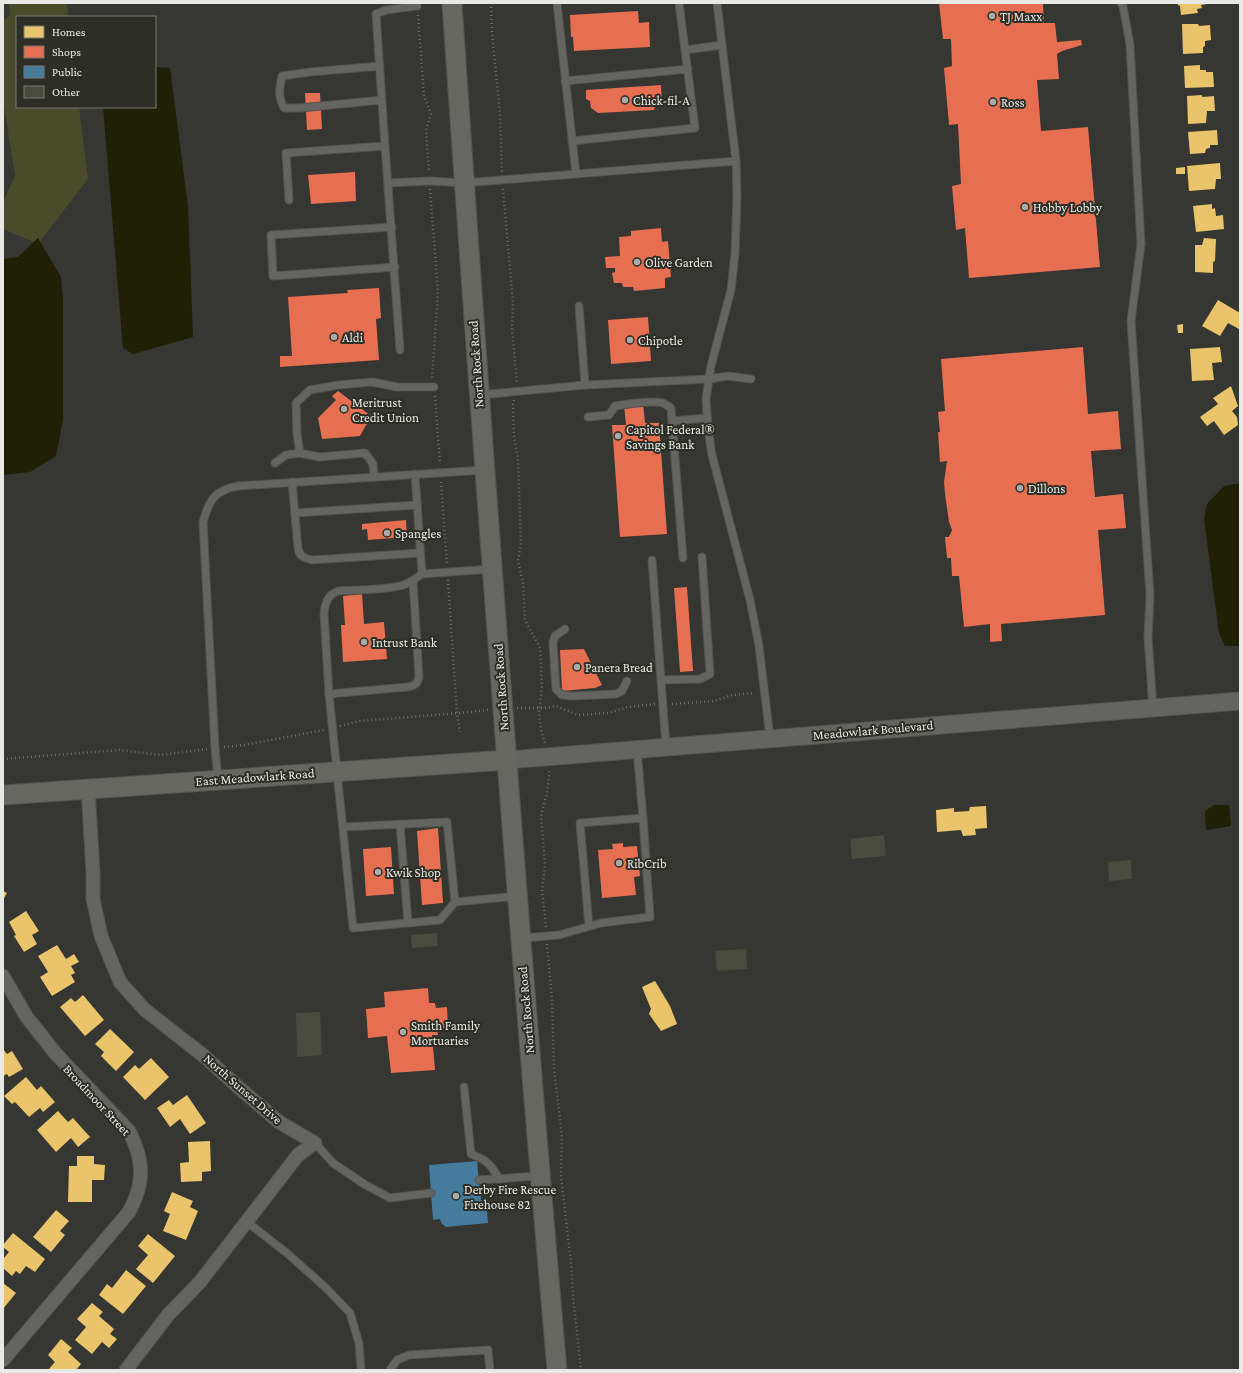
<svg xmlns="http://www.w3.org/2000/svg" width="1243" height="1373" font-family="'Crimson Pro',serif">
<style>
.green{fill:#4a4b2b}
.water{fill:#1f2006}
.homes{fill:#e9c46a}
.shops{fill:#e76f51}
.public{fill:#457b9d}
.building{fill:#4a4b3f}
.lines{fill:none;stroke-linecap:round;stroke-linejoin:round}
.service-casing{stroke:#52524f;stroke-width:9}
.minor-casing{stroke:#52524f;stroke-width:15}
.tertiary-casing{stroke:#52524f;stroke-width:19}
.secondary-casing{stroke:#52524f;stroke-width:21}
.path{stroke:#6c6c69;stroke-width:2.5;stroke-dasharray:1 3;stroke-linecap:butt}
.service{stroke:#646461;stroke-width:7}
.minor{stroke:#646461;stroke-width:13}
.tertiary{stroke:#646461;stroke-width:17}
.secondary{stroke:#676761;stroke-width:19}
.poi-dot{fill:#aaaaa6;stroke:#2d2e26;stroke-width:1.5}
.labels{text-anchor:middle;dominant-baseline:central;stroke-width:4;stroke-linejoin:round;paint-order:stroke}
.poi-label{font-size:13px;fill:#e8e9e4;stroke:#2d2e26;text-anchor:start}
.street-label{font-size:13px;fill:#e8e9e4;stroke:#2d2e26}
</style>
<rect width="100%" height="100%" fill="#363632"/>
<polygon class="green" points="9,3 68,3 67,5 69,17 17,17 17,107 79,107 88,179 38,244 3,229 3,203 15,175 3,100 3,22 10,14"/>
<g class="water">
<polygon points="155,67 170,68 188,206 193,337 133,354 123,348 103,107 155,107"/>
<polygon points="38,238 61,277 63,301 63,420 56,456 30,472 3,475 3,259 18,257"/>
<polygon points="1240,483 1240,646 1225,646 1219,633 1204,519 1207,504 1224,486"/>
<polygon points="1214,805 1229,805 1231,826 1206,830 1205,811"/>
</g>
<g class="homes">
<polygon points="1178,3 1208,3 1208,4 1201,5 1202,8 1197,9 1198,13 1181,15 1180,6 1178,5"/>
<polygon points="1182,24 1198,24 1199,26 1210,25 1211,40 1205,41 1205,46 1203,47 1203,53 1183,54"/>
<polygon points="1200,65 1200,70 1206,70 1206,72 1213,72 1214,87 1185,88 1184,66"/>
<polygon points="1202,95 1202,97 1214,96 1215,111 1207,111 1206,123 1188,124 1187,96"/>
<polygon points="1217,130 1218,145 1210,145 1210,148 1206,149 1205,153 1190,154 1188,132"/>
<polygon points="1220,163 1221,179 1216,179 1215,189 1189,191 1187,166"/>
<polygon points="1185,167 1185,174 1176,174 1176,168"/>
<polygon points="1212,204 1212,209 1215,208 1216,216 1223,215 1224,229 1196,232 1193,206"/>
<polygon points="1204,238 1216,239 1215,261 1213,262 1213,273 1195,272 1195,245 1202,245"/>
<polygon points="1218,300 1240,313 1239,329 1228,323 1220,336 1202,326"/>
<polygon points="1183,324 1183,333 1178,333 1177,325"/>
<polygon points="1220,347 1222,362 1212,363 1214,380 1192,381 1190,349"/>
<polygon points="1231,386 1238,406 1232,411 1237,417 1238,425 1224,435 1214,421 1207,426 1200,417 1218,404 1213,398"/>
<polygon points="986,806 987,828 975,829 976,835 963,836 961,830 937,832 936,810 954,808 954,812 969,811 970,807"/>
<polygon points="3,891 7,893 3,900"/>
<polygon points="26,911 39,931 32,935 37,944 24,952 14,936 16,935 9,922"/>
<polygon points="57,945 66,959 74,954 79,962 71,966 75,973 71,975 75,982 52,996 40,977 48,972 38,956"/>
<polygon points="655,981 670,1006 677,1024 661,1031 649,1014 651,1009 642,987"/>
<polygon points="83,995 104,1020 85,1036 60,1007 71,998 75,1002"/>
<polygon points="110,1029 134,1052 116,1071 101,1056 104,1052 95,1044"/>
<polygon points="3,1049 7,1054 12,1051 23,1069 9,1077 7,1074 3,1076"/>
<polygon points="151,1058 169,1077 145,1100 123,1077 135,1065 139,1069"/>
<polygon points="26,1077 37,1090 41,1086 55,1102 43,1112 40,1108 29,1117 15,1102 12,1104 4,1096"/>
<polygon points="187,1095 206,1123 190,1134 180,1119 170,1127 157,1108 169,1100 173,1105"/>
<polygon points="58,1111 68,1122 73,1118 90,1137 78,1147 71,1138 56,1152 37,1130"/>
<polygon points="210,1141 211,1171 202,1172 202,1181 181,1182 180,1163 189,1162 188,1142"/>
<polygon points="77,1156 94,1156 94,1164 105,1165 104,1180 92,1180 92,1202 68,1202 69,1166 77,1166"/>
<polygon points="172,1192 193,1201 190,1207 198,1211 186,1240 163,1231 170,1214 164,1211"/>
<polygon points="56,1210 69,1221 60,1231 65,1235 51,1252 33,1237"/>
<polygon points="13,1233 45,1259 35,1272 26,1266 20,1274 16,1271 12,1276 3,1268 3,1259 9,1252 3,1247 3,1245"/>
<polygon points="148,1234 175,1256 153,1283 136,1269 148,1255 138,1246"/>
<polygon points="126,1270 146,1286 123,1314 99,1295 107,1284 112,1288"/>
<polygon points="3,1283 16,1293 3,1309"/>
<polygon points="92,1303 103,1312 99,1316 114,1329 110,1334 117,1339 109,1348 102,1342 92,1354 75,1340 86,1327 77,1319"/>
<polygon points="61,1339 72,1348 68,1352 81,1364 76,1370 48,1370 55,1362 48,1355"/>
</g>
<g class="shops">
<polygon points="939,3 1043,3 1044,23 1055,23 1057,42 1081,40 1082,45 1062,51 1057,54 1059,79 1037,80 1041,131 1088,127 1100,267 969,278 965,228 956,230 952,186 961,184 958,124 949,125 944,68 952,66 951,39 943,39"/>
<polygon points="638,11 639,23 649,22 650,47 574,51 573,37 571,37 570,15"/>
<polygon points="661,85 662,106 655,106 654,110 598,113 591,108 590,101 586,99 586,90"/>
<polygon points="305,93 320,93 322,129 307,130"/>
<polygon points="355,172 356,201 311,204 308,175"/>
<polygon points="661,228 662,242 668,241 671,277 665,278 665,288 634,291 633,287 623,287 622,283 614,283 612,273 615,272 615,268 606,268 605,257 620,256 619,237 631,236 631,231"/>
<polygon points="379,288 381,318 376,319 379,360 280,367 280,356 292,356 288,297 348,293 347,290"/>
<polygon points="648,317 651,361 611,364 608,320"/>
<polygon points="1083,347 1088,414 1118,411 1121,449 1091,451 1095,497 1123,494 1126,528 1098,530 1105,615 1001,624 1002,641 990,642 990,624 964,627 959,576 952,576 951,558 947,558 945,537 949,537 952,530 949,522 945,494 944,482 947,461 940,462 938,432 940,432 938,412 945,411 941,359"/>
<polygon points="338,391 375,419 366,425 360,436 322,439 318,418 336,400 332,396"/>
<polygon points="643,403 645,423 659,423 667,534 620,537 612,425 626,425 624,405"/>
<polygon points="406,520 407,537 368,540 367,529 362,530 362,524"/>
<polygon points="687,587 693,671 680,672 674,588"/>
<polygon points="362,594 364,624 384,622 387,659 343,662 341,625 345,625 343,596"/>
<polygon points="584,649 602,685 595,688 562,691 560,650"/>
<polygon points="438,828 443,903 422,905 417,831"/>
<polygon points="623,843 623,847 637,846 640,876 634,877 636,895 602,898 598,850 613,849 612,844"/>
<polygon points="391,847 394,894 366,896 363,849"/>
<polygon points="428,988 429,1003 435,1003 436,1008 447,1007 448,1028 437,1029 438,1035 432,1035 435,1070 391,1073 387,1036 368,1038 366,1009 385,1007 384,992"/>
</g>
<polygon class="public" points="477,1161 481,1200 486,1200 488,1223 446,1227 442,1224 440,1219 433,1220 429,1165"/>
<g class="building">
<polygon points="884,835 886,856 852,859 850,839"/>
<polygon points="1131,860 1132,879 1109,881 1108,862"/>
<polygon points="437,933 438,946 412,948 411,935"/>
<polygon points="746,949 747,969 717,971 715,951"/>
<polygon points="320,1012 322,1055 297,1057 296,1013"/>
</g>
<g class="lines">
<defs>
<g id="service">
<polyline points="557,3 576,174"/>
<polyline points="717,3 736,161 737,196 735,253 731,290 711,366 706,399 708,428 712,455 750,600 759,646 770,738"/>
<polyline points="1121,3 1123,6 1130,45 1141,244 1131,321 1150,595 1148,638 1153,708"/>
<polyline points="685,50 722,45"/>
<path d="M380,66L310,72L282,76C279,90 278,96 284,108H300L382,100"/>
<polyline points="565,81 688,69"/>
<polyline points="572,141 695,128 679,3"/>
<polyline points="385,146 376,14 386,10 417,6"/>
<polyline points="388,183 430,181 464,183 736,161"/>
<polyline points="289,200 286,153 385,146 400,350"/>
<polyline points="392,227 271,235 273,276 395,267"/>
<polyline points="579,306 585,385"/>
<polyline points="480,395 585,385 709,379 728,376 751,379"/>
<path d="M588,417L609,415L615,406C627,404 652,400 663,403C666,404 669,407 671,408L683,558"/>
<polyline points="672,421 707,418"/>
<polyline points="275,463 286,455 300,453"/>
<polyline points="415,474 422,574"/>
<polyline points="374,477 373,464 365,453 319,457 300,453 297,434 296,403 310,390 338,385 372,382 397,387 434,387"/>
<path d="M292,482L298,548C299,556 304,558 312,560L420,553"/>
<polyline points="295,513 417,505"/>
<polyline points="652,560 666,747"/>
<path d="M413,581L419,677C417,685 414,686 407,687L329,694L353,928L440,920L455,902L517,896"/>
<polyline points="565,629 555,636 553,643 556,689 562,695 573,696 616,694 622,691 627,681"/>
<polyline points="661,680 700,679 710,674 702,557"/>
<path d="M329,694L324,614C325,604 327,595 338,591C358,589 383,591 403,585C411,583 415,578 422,574L492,569"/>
<polyline points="637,750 643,818"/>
<path d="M218,780L215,748L203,522C209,500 215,490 238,486L484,470"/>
<polyline points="400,824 408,923"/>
<polyline points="343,827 447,822 455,902"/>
<polyline points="522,938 559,935 601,923 650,917 643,818 580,823 589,926"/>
<path d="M464,1087L471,1154C486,1160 491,1164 499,1179"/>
<polyline points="315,1143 333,1163 364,1184 390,1198 431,1193"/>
<polyline points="479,1180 540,1176"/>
<polyline points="247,1222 288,1254 326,1288 350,1313 359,1343 361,1370"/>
<polyline points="390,1370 397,1360 409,1355 488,1350 490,1370"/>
</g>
<g id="minor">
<polyline points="88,789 93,872 93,899 101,936 120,982 145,1010 204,1056 237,1086 279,1122 315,1143 298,1155 200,1282 168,1315 126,1370"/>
<path d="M3,976L26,1016L56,1054L129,1131C144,1160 145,1183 129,1212L3,1360"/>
</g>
<polyline id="tertiary" points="507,760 1240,701"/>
<g id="secondary">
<path d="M452,3C483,459 517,915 557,1370"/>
<polyline points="3,795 507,760"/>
</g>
</defs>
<use href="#service" class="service-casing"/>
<use href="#minor" class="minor-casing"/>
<use href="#tertiary" class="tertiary-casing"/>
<use href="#secondary" class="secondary-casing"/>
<g class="path">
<polyline points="491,3 492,32 500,114 502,172"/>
<polyline points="418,15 424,96 431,114 426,130 429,172"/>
<polyline points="430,189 438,292 432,378"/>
<polyline points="503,189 513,303 512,329 517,383"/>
<polyline points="435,396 440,463"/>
<polyline points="514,400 513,404 514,436 518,459 521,545 518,561 523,582 525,620 540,648 542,686 539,712 541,730 545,743"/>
<polyline points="441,482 447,563"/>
<polyline points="448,580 457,714 460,732"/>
<polyline points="672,704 714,701 733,695 754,693"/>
<polyline points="517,708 544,708 556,706 578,715 608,713 628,707 655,704"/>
<polyline points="340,726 360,721 459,713 488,710"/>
<polyline points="224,747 244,745 324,730"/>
<polyline points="3,759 119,750 160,755 207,749"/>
<polyline points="546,927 542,890 545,865 541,816 547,792 550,769"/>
<polyline points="547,944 552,999 554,1068 562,1137 561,1177 571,1263 573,1296 581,1370"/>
</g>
<use href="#service" class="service"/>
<use href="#minor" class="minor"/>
<use href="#tertiary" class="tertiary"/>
<use href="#secondary" class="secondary"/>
</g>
<g class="poi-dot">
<circle cx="992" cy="16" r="4"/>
<circle cx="625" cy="100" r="4"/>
<circle cx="993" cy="102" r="4"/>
<circle cx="1025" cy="207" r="4"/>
<circle cx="637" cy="262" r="4"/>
<circle cx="334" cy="337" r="4"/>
<circle cx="630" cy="340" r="4"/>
<circle cx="344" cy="409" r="4"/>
<circle cx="618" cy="436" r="4"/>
<circle cx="1020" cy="488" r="4"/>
<circle cx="387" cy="533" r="4"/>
<circle cx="364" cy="642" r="4"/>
<circle cx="577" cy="667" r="4"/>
<circle cx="619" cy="863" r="4"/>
<circle cx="378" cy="872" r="4"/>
<circle cx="403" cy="1032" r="4"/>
<circle cx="456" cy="1196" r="4"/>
</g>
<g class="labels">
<g class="poi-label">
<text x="1000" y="16">TJ Maxx</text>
<text x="633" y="100">Chick-fil-A</text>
<text x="1001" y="102">Ross</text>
<text x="1033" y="207">Hobby Lobby</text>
<text x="645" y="262">Olive Garden</text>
<text x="342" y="337">Aldi</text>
<text x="638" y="340">Chipotle</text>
<text x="352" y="402">Meritrust<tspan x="352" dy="15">Credit Union</tspan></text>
<text x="626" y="429">Capitol Federal®<tspan x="626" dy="15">Savings Bank</tspan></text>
<text x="1028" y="488">Dillons</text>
<text x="395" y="533">Spangles</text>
<text x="372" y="642">Intrust Bank</text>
<text x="585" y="667">Panera Bread</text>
<text x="627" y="863">RibCrib</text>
<text x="386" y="872">Kwik Shop</text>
<text x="411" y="1025">Smith Family<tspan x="411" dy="15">Mortuaries</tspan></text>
<text x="464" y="1189">Derby Fire Rescue<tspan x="464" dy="15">Firehouse 82</tspan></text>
</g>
<g class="street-label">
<text transform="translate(476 364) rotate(-94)">North Rock Road</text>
<text transform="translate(501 687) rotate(-94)">North Rock Road</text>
<text transform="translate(873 730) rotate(-5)">Meadowlark Boulevard</text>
<text transform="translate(255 777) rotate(-4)">East Meadowlark Road</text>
<text transform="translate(526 1010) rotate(-95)">North Rock Road</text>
<text transform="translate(243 1089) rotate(41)">North Sunset Drive</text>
<text transform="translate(97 1100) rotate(47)">Broadmoor Street</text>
</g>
</g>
<rect width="1243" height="1373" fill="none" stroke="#e8e9e4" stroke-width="8"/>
<rect x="16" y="16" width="140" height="92" fill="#2d2e26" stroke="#787972"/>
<rect x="24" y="26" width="20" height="12" fill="#e9c46a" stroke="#787972"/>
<text x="52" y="36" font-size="12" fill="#e8e9e4">Homes</text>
<rect x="24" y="46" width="20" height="12" fill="#e76f51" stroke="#787972"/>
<text x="52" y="56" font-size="12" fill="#e8e9e4">Shops</text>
<rect x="24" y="66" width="20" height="12" fill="#457b9d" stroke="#787972"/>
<text x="52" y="76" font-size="12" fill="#e8e9e4">Public</text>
<rect x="24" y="86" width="20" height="12" fill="#4a4b3f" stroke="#787972"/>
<text x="52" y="96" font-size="12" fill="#e8e9e4">Other</text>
</svg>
